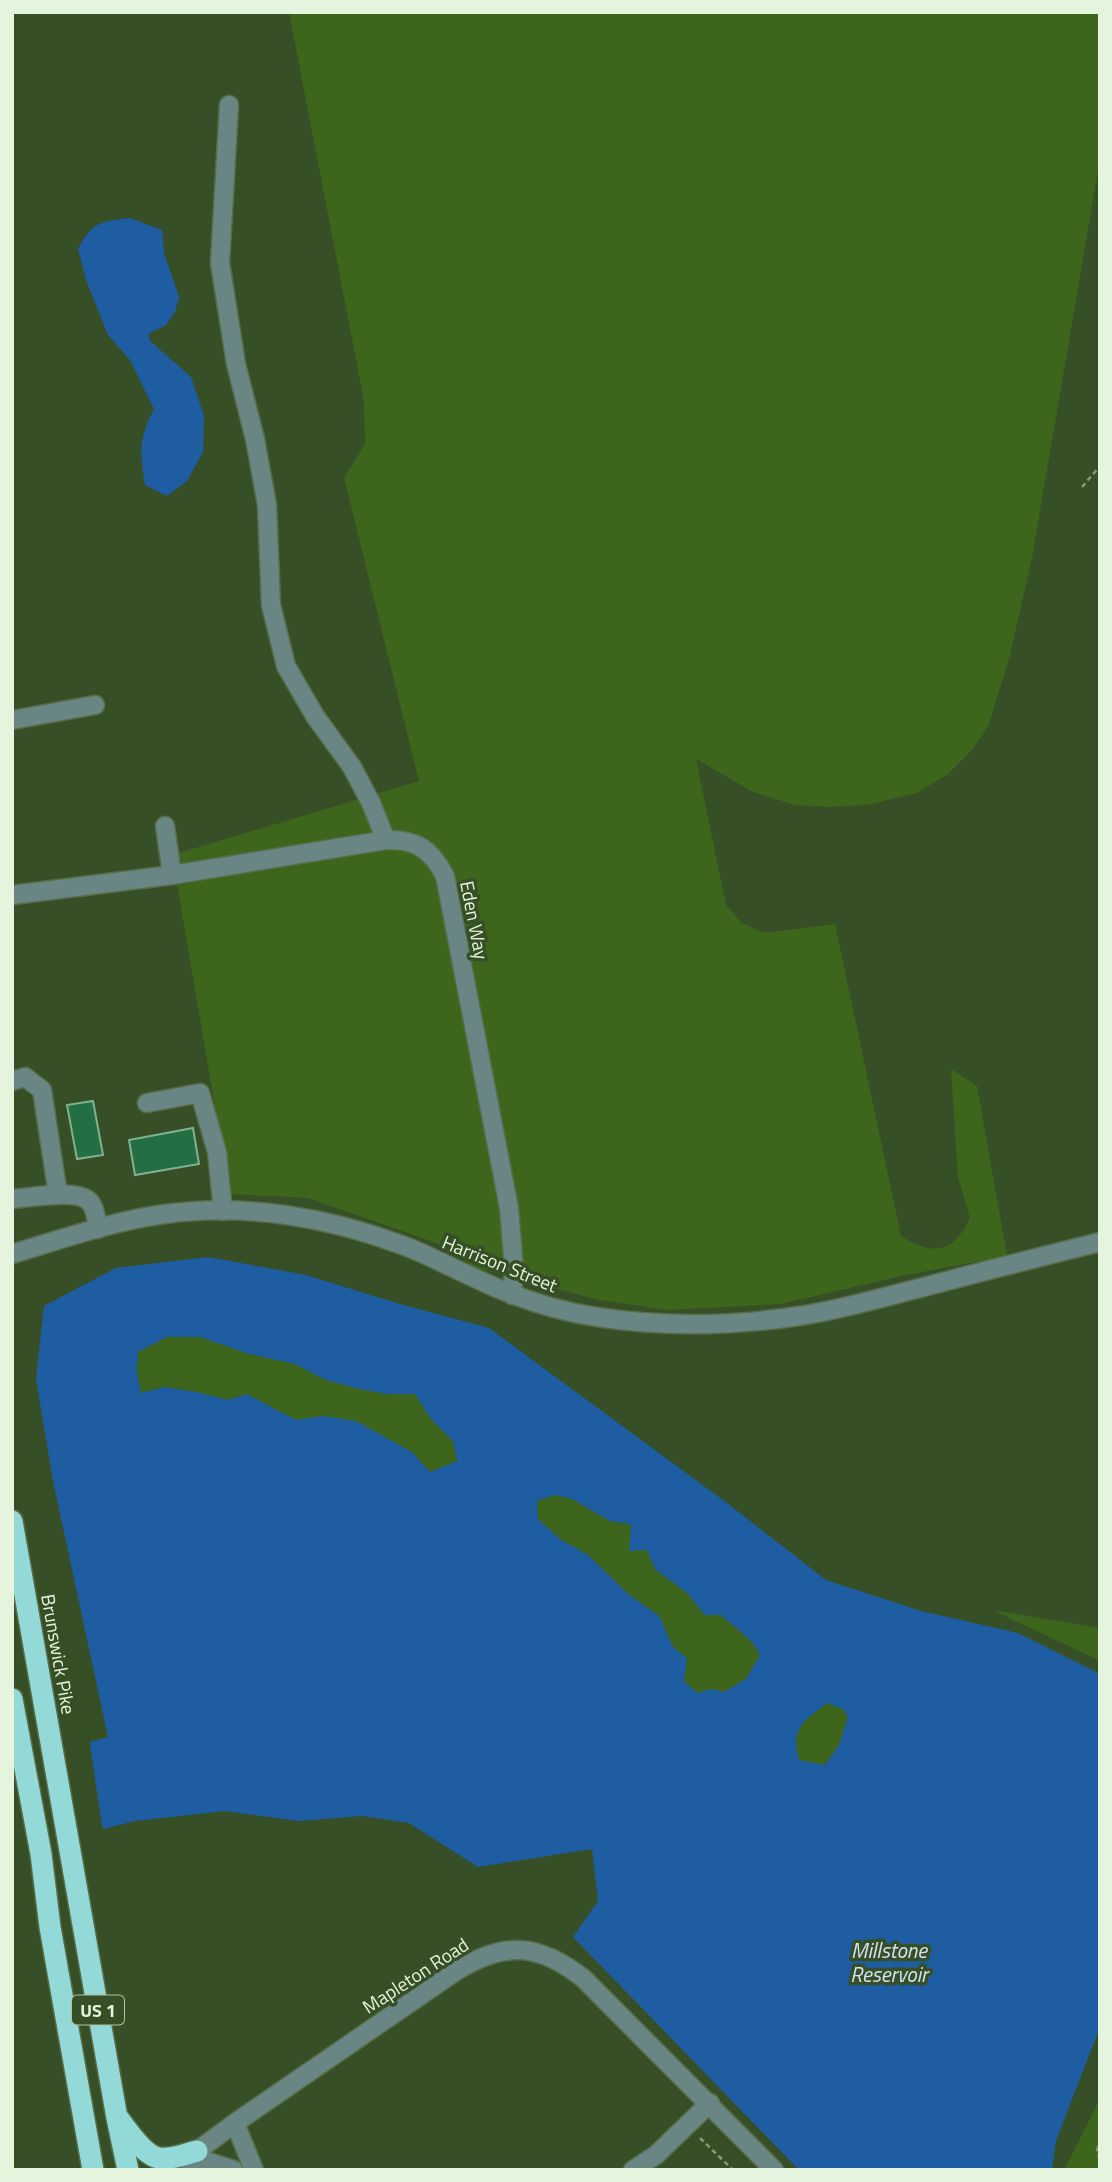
<svg xmlns="http://www.w3.org/2000/svg" width="1112" height="2182" font-family="'Titillium Web',sans-serif">
<style>
.green{fill:#3d661c}
.water{fill:#1e5da2;fill-rule:evenodd}
.pier{fill:#364f26}
.building{fill:#236f43;stroke:#81b190;stroke-width:2}
.lines{fill:none;stroke-linecap:round;stroke-linejoin:round}
.minor-casing{stroke:#566d47;stroke-width:21}
.highway-casing{stroke:#566d47;stroke-width:24}
.path{stroke:#859a79;stroke-width:2.5;stroke-dasharray:5 3.5;stroke-linecap:butt}
.minor{stroke:#698584;stroke-width:18}
.highway{stroke:#92d9d7;stroke-width:21}
.labels{text-anchor:middle;dominant-baseline:central;stroke-width:7;stroke-linejoin:round;paint-order:stroke}
.shield{fill:#364f26;stroke:#b0c2a5;stroke-width:2}
.shield-label{font-size:18px;font-weight:bold;fill:#e5f4dc}
.street-label{font-size:19px;fill:#e5f4dc;stroke:#364f26}
.water-label{font-size:21px;font-style:italic;fill:#d3e2f6;stroke:#364f26}
</style>
<rect width="100%" height="100%" fill="#364f26"/>
<g class="green">
<path d="M289,12H1100V159L1032,558L1009,659L988,727L972,750L948,774L917,793L867,805L829,807L795,805L753,792L696,759L726,905L742,923L764,933L835,924L901,1236C933,1256 953,1254 970,1218L958,1177L951,1069L977,1086L1007,1256L901,1276L781,1304L668,1310L599,1300L472,1267L445,1246L308,1198L230,1194L172,855L419,781L344,478L365,444L364,401Z"/>
<polygon points="167,1337 200,1337 249,1354 295,1364 326,1380 387,1394 415,1394 431,1419 453,1441 457,1461 430,1472 412,1452 323,1416 296,1420 247,1394 227,1400 197,1392 164,1387 141,1393 137,1372 138,1352"/>
<path d="M555,1495L572,1499L610,1521L631,1524L647,1550L655,1569L687,1593L705,1615H721C737,1630 750,1636 761,1655L746,1679L724,1692L711,1689L698,1694L684,1681L687,1659L673,1647L659,1616L627,1593L588,1555L560,1539L538,1519L537,1501Z"/>
<polygon points="992,1610 1100,1628 1100,1661"/>
<path d="M827,1703L844,1709L848,1717L840,1745L824,1765L799,1760C790,1728 804,1721 827,1703Z"/>
<polygon points="1100,2099 1100,2170 1064,2170"/>
</g>
<g class="water">
<path d="M130,218L162,230L164,253L179,297L175,312L165,326L149,333V340L191,377L204,416L203,452L187,481L167,496L145,485C140,452 138,440 154,409L130,360L108,335L86,280L78,249C93,221 100,222 130,218Z"/>
<path d="M208,1257L306,1275L400,1304L489,1328L727,1503L826,1580L921,1611L1018,1633L1100,1674V2027L1056,2141L1052,2170H799L573,1937L598,1901L592,1849L478,1867L409,1823L362,1816L299,1821L225,1811L135,1821L12,1851V1763L108,1737L53,1481L36,1379L44,1306L116,1268ZM167,1337H200L249,1354L295,1364L326,1380L359,1389L387,1394H415L431,1419L453,1441L457,1461L430,1472L412,1452L356,1421L323,1416L296,1420L247,1394L227,1400L197,1392L164,1387L141,1393L137,1372L138,1352ZM555,1495L572,1499L610,1521L631,1524L629,1551L647,1550L655,1569L687,1593L705,1615H721C737,1630 750,1636 760,1655L746,1679L724,1692L711,1689L697,1693L684,1681L687,1658L673,1647L659,1616L627,1593L588,1555L560,1539L538,1519L537,1501ZM827,1703L843,1709L848,1717L839,1745L825,1765L799,1760C790,1728 804,1721 827,1703Z"/>
</g>
<polygon class="pier" points="89,1738 103,1833 12,1854 12,1759"/>
<g class="building">
<polygon points="93,1101 103,1155 77,1159 67,1105"/>
<polygon points="193,1128 199,1164 135,1175 129,1140"/>
</g>
<g class="lines">
<defs>
<g id="minor">
<polyline points="229,105 220,263 236,364 255,439 267,505 271,605 286,666 315,716 352,767 371,803 386,840"/>
<polyline points="12,720 95,705"/>
<polyline points="165,826 172,875"/>
<path d="M12,895L172,875L386,840C416,839 431,849 445,876L509,1208L514,1269L512,1295"/>
<polyline points="12,1081 25,1077 42,1090 58,1195"/>
<polyline points="147,1103 200,1093 217,1152 223,1211"/>
<path d="M12,1199C30,1198 77,1188 90,1202C95,1208 97,1221 98,1229"/>
<path d="M12,1254C62,1239 113,1221 165,1214C244,1203 327,1217 402,1245C429,1255 454,1269 479,1280C517,1298 556,1311 597,1317C663,1327 733,1326 799,1316C840,1310 880,1298 920,1288C980,1272 1040,1257 1100,1242"/>
<polyline points="235,2123 254,2170"/>
<path d="M197,2151L235,2123L456,1971C505,1941 538,1943 583,1978L774,2170"/>
<polyline points="190,2170 209,2162 234,2170"/>
<polyline points="633,2170 656,2155 710,2103"/>
</g>
<g id="highway">
<polyline points="12,1521 117,2118 128,2170"/>
<polyline points="12,1699 41,1854 50,1927 93,2170"/>
<path d="M119,2119C127,2130 145,2156 159,2158C171,2160 185,2154 197,2151"/>
</g>
</defs>
<use href="#minor" class="minor-casing"/>
<use href="#highway" class="highway-casing"/>
<g class="path">
<polyline points="1082,487 1100,466"/>
<polyline points="700,2138 733,2170"/>
<polyline points="1100,2138 1097,2151 1100,2160"/>
</g>
<use href="#minor" class="minor"/>
<use href="#highway" class="highway"/>
</g>
<g class="labels">
<rect class="shield" x="72" y="1995.5" width="52" height="29" rx="5"/>
<g class="shield-label">
<text x="98" y="2010">US 1</text>
</g>
<g class="street-label">
<text transform="translate(475 920) rotate(79)">Eden Way</text>
<text transform="translate(500 1263) rotate(22)">Harrison Street</text>
<text transform="translate(59 1654) rotate(80)">Brunswick Pike</text>
<text transform="translate(415 1975) rotate(-33)">Mapleton Road</text>
</g>
<g class="water-label">
<text x="889" y="1950">Millstone<tspan x="889" dy="24">Reservoir</tspan></text>
</g>
</g>
<rect width="1112" height="2182" fill="none" stroke="#e5f4dc" stroke-width="28"/>
</svg>
